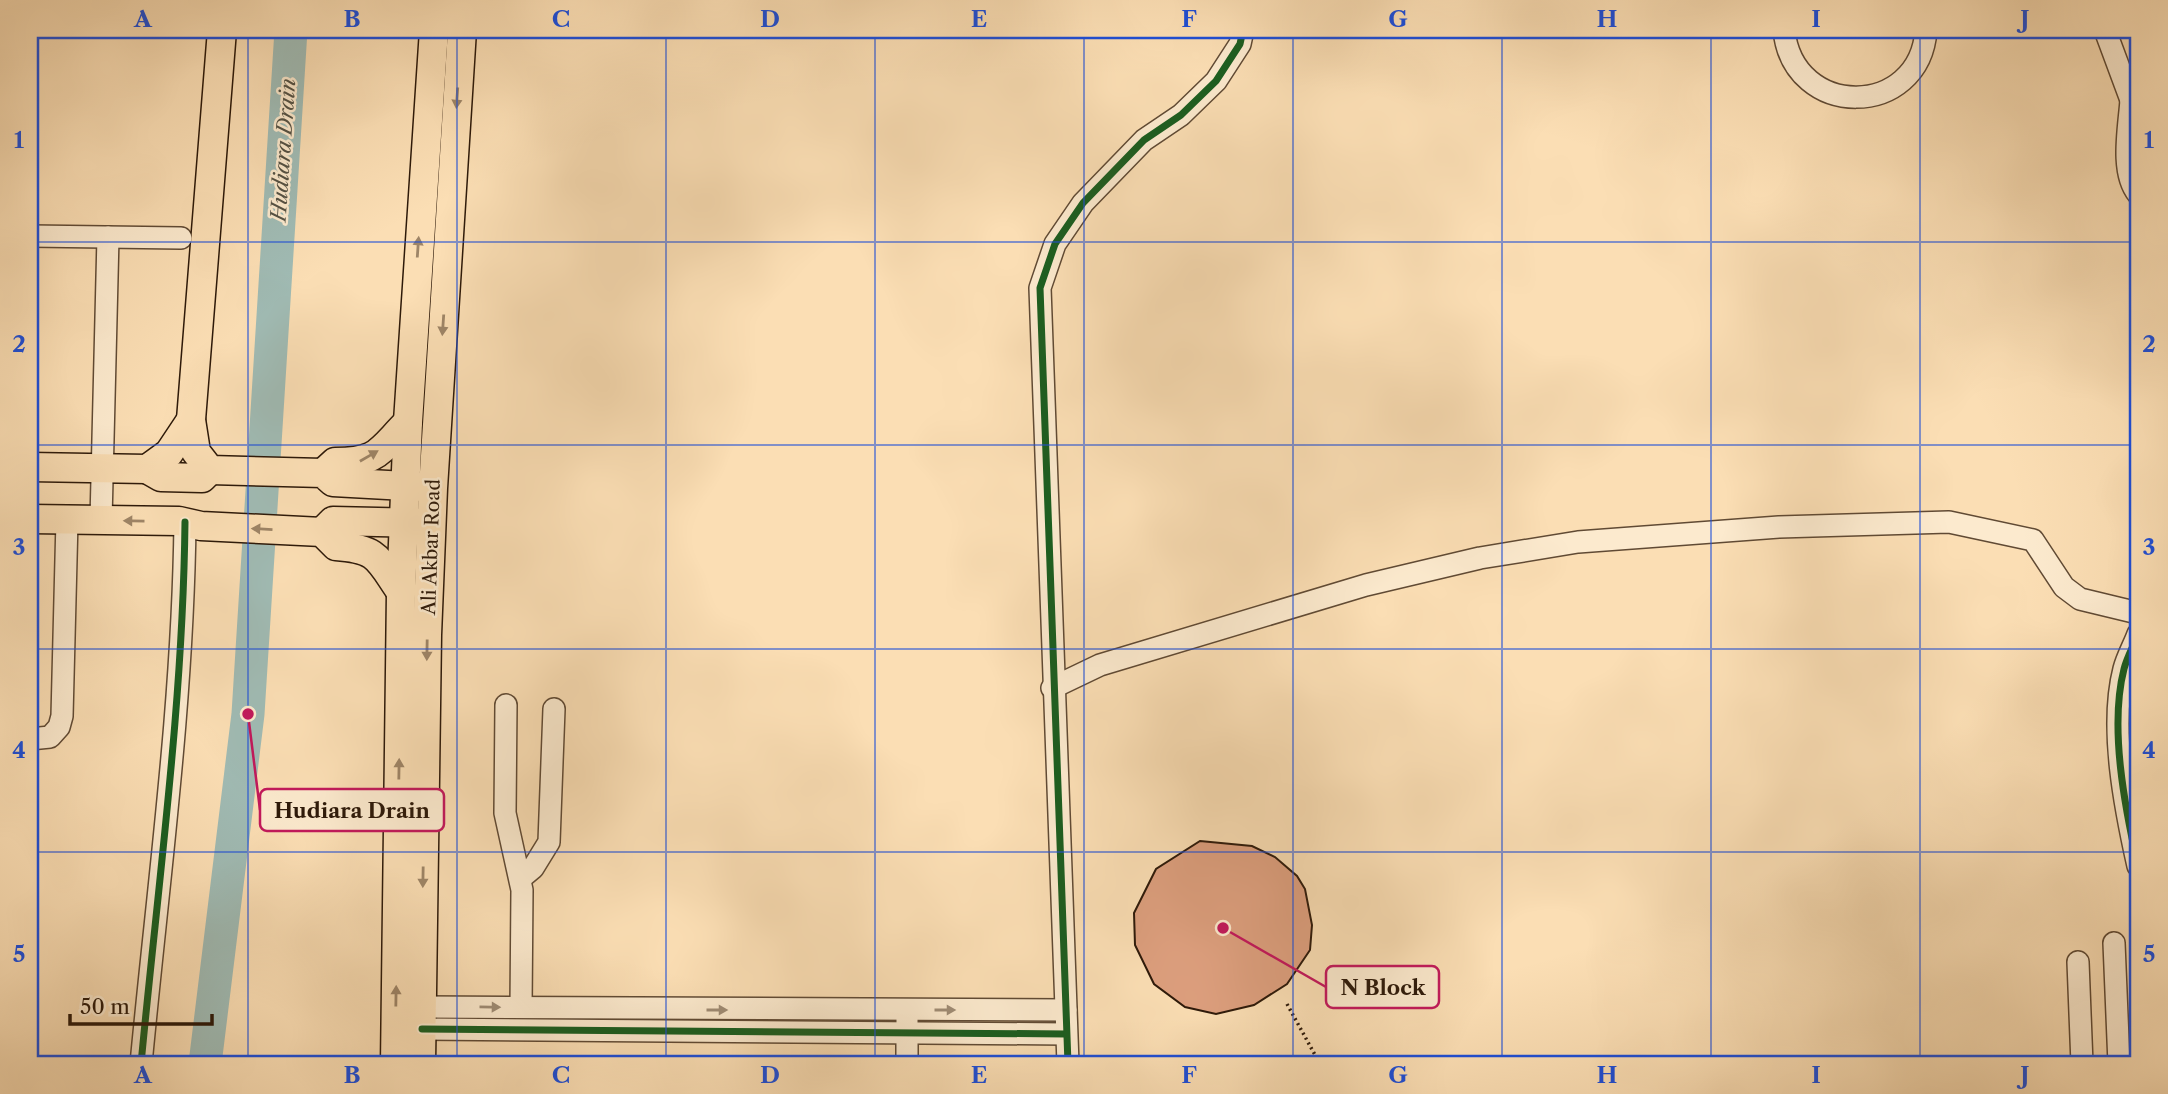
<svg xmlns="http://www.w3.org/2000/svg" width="2168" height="1094" font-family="'Libre Caslon Text',serif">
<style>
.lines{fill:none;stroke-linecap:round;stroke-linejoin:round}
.river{stroke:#a0bbb4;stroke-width:33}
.building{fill:#dd9f7e;stroke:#2d1909;stroke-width:2}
.minor-casing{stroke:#604a34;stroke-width:24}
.major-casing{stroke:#2d1909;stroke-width:31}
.path{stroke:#2d1909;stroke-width:3.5;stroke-dasharray:2 3.5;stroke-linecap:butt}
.minor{stroke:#fceace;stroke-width:21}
.major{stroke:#fbdeb4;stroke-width:28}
.cycleway-casing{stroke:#fceace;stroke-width:11}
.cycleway{stroke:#1b5e20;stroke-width:7}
.oneway{fill:#9e8567}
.oneway2{fill:#9f8c75}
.grid{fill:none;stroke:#1d4ed8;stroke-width:2;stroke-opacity:0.55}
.labels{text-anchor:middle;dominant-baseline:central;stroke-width:5;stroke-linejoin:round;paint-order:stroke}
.street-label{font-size:19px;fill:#2d1909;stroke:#fceace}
.water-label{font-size:21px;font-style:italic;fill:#555245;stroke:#fceace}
.leader{fill:none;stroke:#c2185b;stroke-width:2.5}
.callout-dot{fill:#c2185b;stroke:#fceace;stroke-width:2.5}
.callout{fill:#fceace;stroke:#c2185b;stroke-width:2.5}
.callout-label{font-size:21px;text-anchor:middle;font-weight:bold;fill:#2d1909}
.neatline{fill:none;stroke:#1d4ed8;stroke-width:2.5}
.grid-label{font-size:23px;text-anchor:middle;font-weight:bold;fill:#1d4ed8}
</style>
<rect width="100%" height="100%" fill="#fbdeb4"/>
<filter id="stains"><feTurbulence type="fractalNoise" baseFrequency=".00286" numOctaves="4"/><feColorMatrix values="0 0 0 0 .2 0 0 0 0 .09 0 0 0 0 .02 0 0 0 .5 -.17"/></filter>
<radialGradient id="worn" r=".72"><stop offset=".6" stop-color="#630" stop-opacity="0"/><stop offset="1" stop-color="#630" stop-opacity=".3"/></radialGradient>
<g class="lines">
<polyline class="river" points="205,1064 248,714 291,30"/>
</g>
<polygon class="building" points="1200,841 1252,846 1275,857 1297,876 1305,889 1312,925 1310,950 1287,984 1254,1005 1216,1014 1185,1007 1154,984 1135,945 1134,913 1156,869"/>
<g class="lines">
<defs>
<g id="minor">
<path d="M1784,30C1793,120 1920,119 1926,30"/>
<polyline points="2105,30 2131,100 2138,109"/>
<path d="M2131,100C2129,128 2120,172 2138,194"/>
<polyline points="30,236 181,238"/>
<polyline points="101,520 108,237"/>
<path d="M2138,634C2134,645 2127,657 2124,669C2109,727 2125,808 2138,866"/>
<polyline points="1052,688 1100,665 1366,585 1480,558 1578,542 1779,527 1949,522 2033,540 2064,587 2080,599 2138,613"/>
<polyline points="506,705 505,813 522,890 521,1007"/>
<polyline points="30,739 50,737 59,727 62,716 67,520"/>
<polyline points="521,878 533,868 549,842 554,709"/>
<polyline points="2114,943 2119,1064"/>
<polyline points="2078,962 2082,1064"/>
<polyline points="422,1007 1066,1010"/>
<polyline points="422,1029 1066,1034"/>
<path d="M141,1064C158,884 183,704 185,522"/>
<polyline points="907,1064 907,1019"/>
<polyline points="1068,1064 1040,288 1055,244 1083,203 1144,140 1181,115 1216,81 1240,44 1243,30"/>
</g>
<g id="major">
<polyline points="222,30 191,420 196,452 210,470 323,473 333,482 424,487"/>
<polyline points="30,467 147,469 169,453 191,420"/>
<polyline points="147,469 161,477 202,478 210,470"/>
<path d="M323,473L335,462C379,462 378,452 408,422"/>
<path d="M30,519L179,521L201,526L322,532L336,546C379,549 378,559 401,592"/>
<polyline points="322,532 333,521 423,523"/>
<polyline points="395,1064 401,592 408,422 434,30"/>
<polyline points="421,1064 427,635 433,488 462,30"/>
</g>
</defs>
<use href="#minor" class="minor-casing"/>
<use href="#major" class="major-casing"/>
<polyline class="path" points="1287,1004 1320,1064"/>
<use href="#minor" class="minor"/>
<use href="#major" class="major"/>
<defs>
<g id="cycleway">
<path d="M2138,634C2134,645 2127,657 2124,669C2109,727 2125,808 2138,866"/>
<polyline points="422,1029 1066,1034"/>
<path d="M141,1064C158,884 183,704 185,522"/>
<polyline points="1068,1064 1040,288 1055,244 1083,203 1144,140 1181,115 1216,81 1240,44 1243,30"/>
</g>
</defs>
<use href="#cycleway" class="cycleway-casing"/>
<use href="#cycleway" class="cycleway"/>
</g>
<defs><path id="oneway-solid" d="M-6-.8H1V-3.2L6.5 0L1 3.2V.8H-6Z" transform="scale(1.75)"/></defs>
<g class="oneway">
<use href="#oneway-solid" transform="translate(457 98) rotate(94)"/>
<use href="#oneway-solid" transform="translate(418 247) rotate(-86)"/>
<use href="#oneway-solid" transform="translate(443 325) rotate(94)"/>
<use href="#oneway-solid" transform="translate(369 456) rotate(-30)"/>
<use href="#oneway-solid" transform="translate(134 521) rotate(-179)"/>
<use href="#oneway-solid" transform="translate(262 529) rotate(-177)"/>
<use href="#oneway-solid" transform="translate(427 650) rotate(91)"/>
<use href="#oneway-solid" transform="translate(399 769) rotate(-89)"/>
<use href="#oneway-solid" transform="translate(423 877) rotate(91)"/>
<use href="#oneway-solid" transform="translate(396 996) rotate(-89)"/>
</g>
<g class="oneway2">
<use href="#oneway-solid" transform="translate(490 1007) rotate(1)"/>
<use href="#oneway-solid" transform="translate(717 1010)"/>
<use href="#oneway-solid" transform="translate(945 1010)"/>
</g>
<path class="grid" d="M248,30V1064M457,30V1064M666,30V1064M875,30V1064M1084,30V1064M1293,30V1064M1502,30V1064M1711,30V1064M1920,30V1064M30,242H2138M30,445H2138M30,649H2138M30,852H2138"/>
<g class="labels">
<g class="street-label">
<text transform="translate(431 547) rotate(-88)">Ali Akbar Road</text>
</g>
<g class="water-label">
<text transform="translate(283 150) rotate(-86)">Hudiara Drain</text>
</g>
</g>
<path class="leader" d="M248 714L260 810M1223 928L1326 987"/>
<g class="callout-dot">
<circle cx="248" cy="714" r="7"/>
<circle cx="1223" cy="928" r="7"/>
</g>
<g class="callout">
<rect x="260" y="789" width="184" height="42" rx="7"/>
<rect x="1326" y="966" width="113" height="42" rx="7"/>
</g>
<g class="callout-label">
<text x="352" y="818">Hudiara Drain</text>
<text x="1383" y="995">N Block</text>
</g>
<rect width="2168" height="1094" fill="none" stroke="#fbdeb4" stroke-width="77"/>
<path d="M70 1014v10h142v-10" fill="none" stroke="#2d1909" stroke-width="3.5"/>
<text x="80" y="1014" font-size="21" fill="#2d1909" stroke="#fceace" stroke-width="5" paint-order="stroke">50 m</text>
<rect x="38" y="38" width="2092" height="1018" class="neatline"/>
<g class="grid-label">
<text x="143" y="27">A</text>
<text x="352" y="27">B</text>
<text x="561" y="27">C</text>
<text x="770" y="27">D</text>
<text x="979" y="27">E</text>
<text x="1189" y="27">F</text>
<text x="1398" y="27">G</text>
<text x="1607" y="27">H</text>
<text x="1816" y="27">I</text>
<text x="2025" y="27">J</text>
<text x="19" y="148">1</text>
<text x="2149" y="148">1</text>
<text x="19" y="352">2</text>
<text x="2149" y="352">2</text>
<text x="19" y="555">3</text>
<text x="2149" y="555">3</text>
<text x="19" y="758">4</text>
<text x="2149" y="758">4</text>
<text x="19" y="962">5</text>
<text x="2149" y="962">5</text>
<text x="143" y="1083">A</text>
<text x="352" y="1083">B</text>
<text x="561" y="1083">C</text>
<text x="770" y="1083">D</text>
<text x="979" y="1083">E</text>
<text x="1189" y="1083">F</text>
<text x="1398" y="1083">G</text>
<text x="1607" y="1083">H</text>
<text x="1816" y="1083">I</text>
<text x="2025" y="1083">J</text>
</g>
<rect width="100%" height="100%" filter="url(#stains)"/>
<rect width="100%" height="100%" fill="url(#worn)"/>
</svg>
